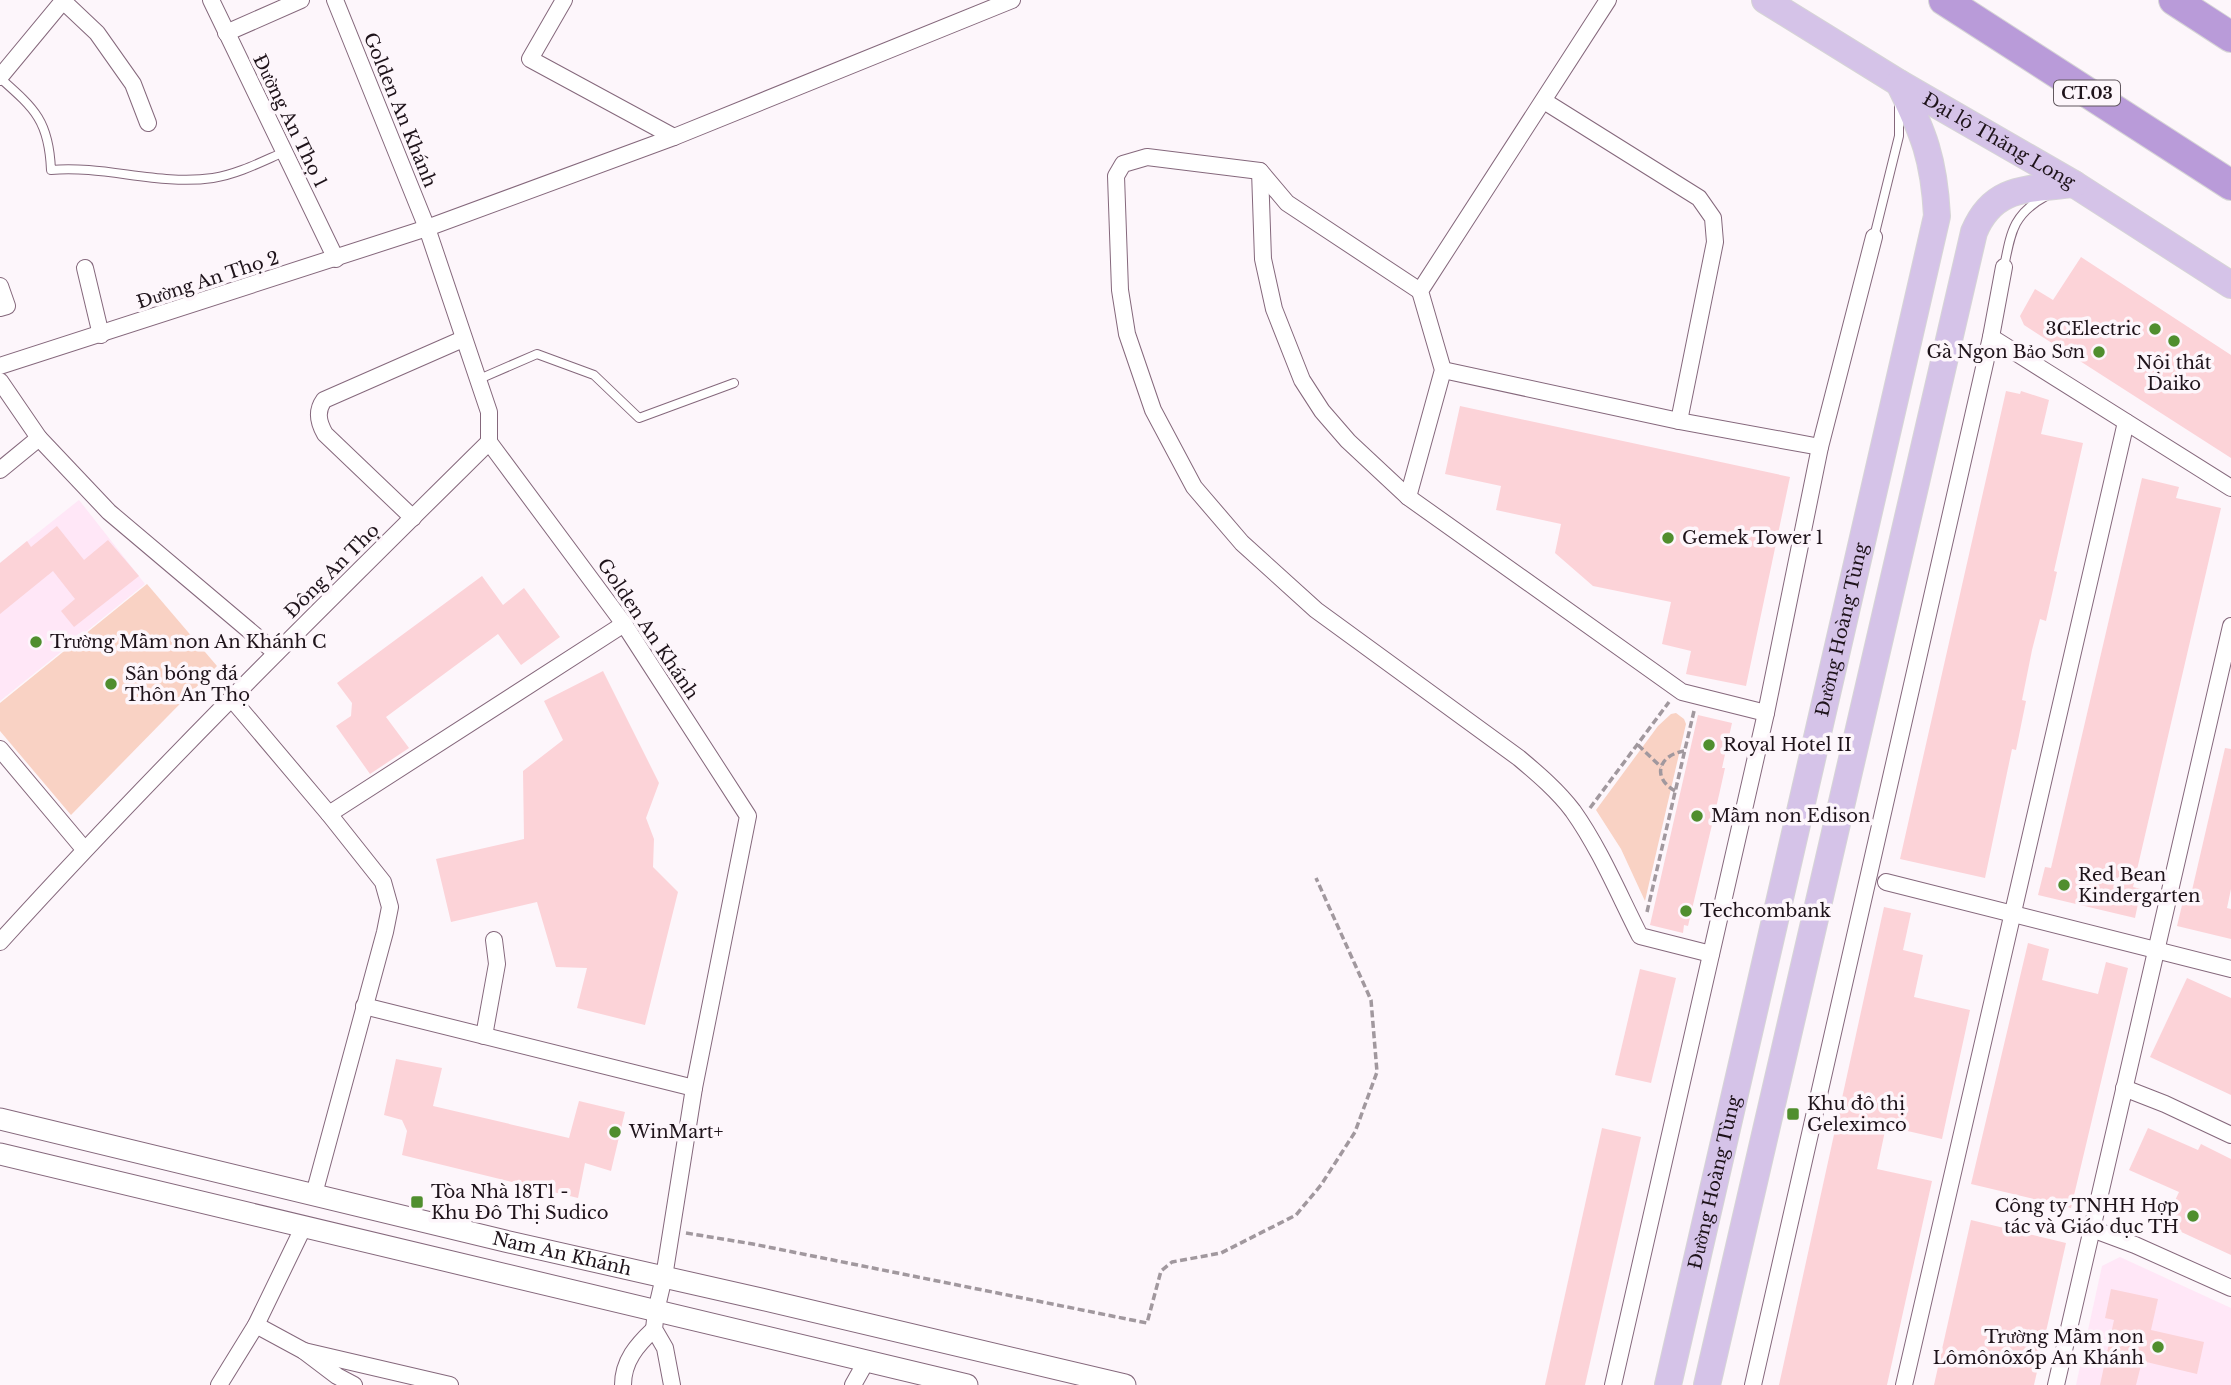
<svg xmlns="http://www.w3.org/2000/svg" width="2231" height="1385" font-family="'Libre Baskerville',serif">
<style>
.built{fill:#ffe7f7}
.green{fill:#f9d2c4}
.building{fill:#fcd3d8}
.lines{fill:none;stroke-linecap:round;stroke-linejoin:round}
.service-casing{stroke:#85687c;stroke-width:10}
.minor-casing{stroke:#85687c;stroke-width:18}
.tertiary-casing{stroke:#85687c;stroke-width:23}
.primary-casing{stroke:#d6d5d6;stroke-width:28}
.motorway-casing{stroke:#d6d5d6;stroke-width:32}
.path{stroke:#a1989e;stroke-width:3.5;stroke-dasharray:7 3.5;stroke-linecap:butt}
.service{stroke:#fff;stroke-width:8}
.minor{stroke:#fff;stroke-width:16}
.tertiary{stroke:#fff;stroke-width:21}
.primary{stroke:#d5c3e8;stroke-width:26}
.motorway{stroke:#b99bd9;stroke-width:30}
.poi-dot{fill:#508e2e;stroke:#fdf6fb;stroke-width:2.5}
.labels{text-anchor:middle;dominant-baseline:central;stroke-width:7;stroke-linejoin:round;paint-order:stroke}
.shield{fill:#fdf6fb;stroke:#61575e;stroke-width:2}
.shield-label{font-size:16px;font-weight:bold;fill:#1e131a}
.street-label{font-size:18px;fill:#1e131a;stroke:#fdf6fb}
.poi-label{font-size:18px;fill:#1e131a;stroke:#fdf6fb;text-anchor:start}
</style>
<rect width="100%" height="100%" fill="#fdf6fb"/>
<g class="built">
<polygon points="79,500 145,584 0,701 0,563"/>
<polygon points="2120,1257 2231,1308 2231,1385 2076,1385 2102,1266"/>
</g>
<g class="green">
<polygon points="147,584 217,666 71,815 0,731 0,703"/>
<polygon points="1676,713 1684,719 1686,724 1645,901 1621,849 1596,810 1658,726 1671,714"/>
</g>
<g class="building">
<polygon points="2081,257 2231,355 2231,458 2024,325 2020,316 2035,289 2053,300"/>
<polygon points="2006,391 2020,394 2021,391 2049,400 2041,434 2083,443 2054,571 2057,572 2046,621 2040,619 2032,650 2022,700 2026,701 2016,750 2012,749 1985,878 1900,859"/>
<polygon points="1460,406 1790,477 1746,686 1686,674 1691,651 1662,644 1671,602 1593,586 1555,553 1561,524 1496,510 1501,486 1445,474"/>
<polygon points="2142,478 2179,487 2176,498 2221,508 2133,887 2141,889 2135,918 2038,895 2045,867 2051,868"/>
<polygon points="57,526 84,560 108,540 139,576 74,627 61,611 75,599 53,571 0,614 0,563 27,541 31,547"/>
<polygon points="482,576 503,605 524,588 560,637 521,665 498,634 386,717 409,748 370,774 336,726 351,716 352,703 337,683"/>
<polygon points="603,671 659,783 646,818 654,839 653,867 678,892 645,1025 577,1008 587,968 556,967 537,902 451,922 436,859 524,839 523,771 563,740 544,701"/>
<polygon points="1698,715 1732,723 1722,768 1725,768 1719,795 1688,926 1684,925 1683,933 1650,925"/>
<polygon points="2225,748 2231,749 2231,889 2227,908 2231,909 2231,939 2177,926 2184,897 2190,899"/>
<polygon points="1884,907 1911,913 1903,950 1923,955 1914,997 1970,1010 1942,1139 1886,1126 1877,1169 1932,1181 1887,1385 1779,1385"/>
<polygon points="2028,943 2049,949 2042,980 2073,988 2098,994 2106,962 2128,968 2071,1208 1971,1184"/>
<polygon points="1640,969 1676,978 1651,1083 1615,1075"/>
<polygon points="2187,978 2231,998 2231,1095 2150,1057"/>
<polygon points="396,1059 442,1068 433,1106 569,1138 579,1101 625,1112 611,1171 585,1163 578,1198 402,1155 407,1131 402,1120 384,1115"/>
<polygon points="1602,1128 1641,1137 1585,1385 1545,1385"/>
<polygon points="2148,1128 2198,1150 2201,1144 2231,1159 2231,1255 2164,1224 2179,1192 2129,1170"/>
<polygon points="1971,1220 2066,1243 2034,1385 1934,1385"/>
<polygon points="2111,1289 2158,1299 2151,1330 2204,1342 2197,1374 2142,1361 2136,1385 2100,1385 2114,1320 2105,1318"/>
</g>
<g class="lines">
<defs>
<g id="service">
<path d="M0,78C35,109 49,121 51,170C104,165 159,186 213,178C238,174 261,162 284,152"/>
<polyline points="1874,237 1899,136 1899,104"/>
<path d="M2004,267C2011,232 2013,214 2046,196"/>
<polyline points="477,380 537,354 594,375 639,418 734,383"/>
</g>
<g id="minor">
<polyline points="62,0 97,33 133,84 148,123"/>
<polyline points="211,0 336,259"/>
<polyline points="335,0 427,228 489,412 489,442 624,624 748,816 694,1088 664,1277 656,1311 654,1329 665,1348 672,1385"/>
<polyline points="564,0 530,59 674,137"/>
<polyline points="226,33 301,0"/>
<polyline points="0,77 63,1"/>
<polyline points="1544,101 1699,198 1713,218 1715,242 1679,421"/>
<polyline points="1260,171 1263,259 1274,309 1302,380 1322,411 1348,441 1408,497 1682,692 1766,713"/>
<polyline points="85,268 101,335"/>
<polyline points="0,286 7,306 0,308"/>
<path d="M1420,291L1287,203L1260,171L1147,157L1123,164L1116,176L1120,290L1127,334L1153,410L1194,487L1242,543L1316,610L1519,758C1538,774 1558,791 1573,811C1600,849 1619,895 1640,936L1711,954"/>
<polyline points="1991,337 2231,488"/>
<polyline points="0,366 427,228 674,137 1012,0"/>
<polyline points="1443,370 1679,421 1820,447"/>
<polyline points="0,381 39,438 109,512 276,653"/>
<polyline points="0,470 39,438"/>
<polyline points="1408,497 1443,370 1420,291 1608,0"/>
<path d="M413,518L325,434C318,422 316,411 324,400L463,339"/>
<polyline points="231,698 329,814 383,882 390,907 385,932 314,1194"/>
<polyline points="0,749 84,849"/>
<polyline points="329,814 624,624"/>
<polyline points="1886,882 2231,969"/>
<path d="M0,942C157,769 323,606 489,442"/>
<polyline points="364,1006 694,1088"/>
<polyline points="484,1036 497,964 494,940"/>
<polyline points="2124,1088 2165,1104 2231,1135"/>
<polyline points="2092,1229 2135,1245 2231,1288"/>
<polyline points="256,1325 304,1351 337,1376 354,1385"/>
<polyline points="304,1351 450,1385"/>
<polyline points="219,1385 256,1325 303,1228"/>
<path d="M623,1385C623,1361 637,1345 654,1329"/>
<polyline points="853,1385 867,1360"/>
<polyline points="1613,1385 1766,713 1820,447 1874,237"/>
<polyline points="1753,1385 1991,337 2004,267"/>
<polyline points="1904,1385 2126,422"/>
<polyline points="2056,1385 2231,626"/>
</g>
<g id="tertiary">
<path id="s1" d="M0,1119L505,1241L761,1299L1125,1385"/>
<polyline points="0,1154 967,1385"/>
</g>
<g id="primary">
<path id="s2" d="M1765,0L1899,83L2074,184L2231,285"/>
<path id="s3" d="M1668,1385L1937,216C1934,159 1924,134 1899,83"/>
<path d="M1707,1385L1974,232C1994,184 2030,190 2074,184"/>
</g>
<g id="motorway">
<polyline points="1944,0 2231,185"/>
<polyline points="2174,0 2231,37"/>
</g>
</defs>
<use href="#service" class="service-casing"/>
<use href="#minor" class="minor-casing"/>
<use href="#tertiary" class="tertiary-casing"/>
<use href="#primary" class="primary-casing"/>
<use href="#motorway" class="motorway-casing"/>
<g class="path">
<polyline points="1638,745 1661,767"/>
<path d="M1675,791C1651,777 1659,755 1684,751"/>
<polyline points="1590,808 1669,702"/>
<polyline points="1647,912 1694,711"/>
<polyline points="686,1233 753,1244 1147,1323 1161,1271 1172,1262 1221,1253 1296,1215 1321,1185 1355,1132 1377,1072 1371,1000 1316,878"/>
</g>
<use href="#service" class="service"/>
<use href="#minor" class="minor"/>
<use href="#tertiary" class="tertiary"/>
<use href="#primary" class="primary"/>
<use href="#motorway" class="motorway"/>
</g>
<g class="poi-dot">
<circle cx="2155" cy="329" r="7"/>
<circle cx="2174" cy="341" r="7"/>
<circle cx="2099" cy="352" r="7"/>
<circle cx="1668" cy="538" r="7"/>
<circle cx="36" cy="642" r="7"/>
<circle cx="111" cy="684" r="7"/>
<circle cx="1709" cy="745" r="7"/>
<circle cx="1697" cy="816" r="7"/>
<circle cx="2064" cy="885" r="7"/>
<circle cx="1686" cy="911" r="7"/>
<rect x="1786" y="1107" width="14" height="14" rx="3.5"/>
<circle cx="615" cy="1132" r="7"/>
<rect x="410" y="1195" width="14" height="14" rx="3.5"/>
<circle cx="2193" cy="1216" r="7"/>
<circle cx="2158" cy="1347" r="7"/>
</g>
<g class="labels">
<rect class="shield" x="2054" y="80.5" width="66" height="25" rx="5"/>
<g class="shield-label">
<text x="2087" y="93">CT.03</text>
</g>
<g class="street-label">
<text transform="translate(400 110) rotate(68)">Golden An Khánh</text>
<text transform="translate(290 121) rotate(64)">Đường An Thọ 1</text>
<text stroke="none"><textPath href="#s2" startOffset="273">Đại lộ Thăng Long</textPath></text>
<text transform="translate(208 280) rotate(-18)">Đường An Thọ 2</text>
<text transform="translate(332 571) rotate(-45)">Đông An Thọ</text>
<text transform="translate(648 629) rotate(56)">Golden An Khánh</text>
<text stroke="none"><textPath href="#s3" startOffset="775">Đường Hoàng Tùng</textPath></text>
<text stroke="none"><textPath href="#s3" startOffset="208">Đường Hoàng Tùng</textPath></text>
<text stroke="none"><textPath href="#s1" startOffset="578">Nam An Khánh</textPath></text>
</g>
<g class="poi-label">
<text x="2141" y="329" text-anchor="end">3CElectric</text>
<text x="2085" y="352" text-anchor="end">Gà Ngon Bảo Sơn</text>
<text x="2174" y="363" text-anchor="middle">Nội thất<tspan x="2174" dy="21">Daiko</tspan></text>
<text x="1682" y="538">Gemek Tower 1</text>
<text x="50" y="642">Trường Mầm non An Khánh C</text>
<text x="125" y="674">Sân bóng đá<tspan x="125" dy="21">Thôn An Thọ</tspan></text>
<text x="1723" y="745">Royal Hotel II</text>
<text x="1711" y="816">Mầm non Edison</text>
<text x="2078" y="875">Red Bean<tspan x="2078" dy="21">Kindergarten</tspan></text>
<text x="1700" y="911">Techcombank</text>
<text x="1807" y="1104">Khu đô thị<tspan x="1807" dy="21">Geleximco</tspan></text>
<text x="629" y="1132">WinMart+</text>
<text x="431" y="1192">Tòa Nhà 18T1 -<tspan x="431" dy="21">Khu Đô Thị Sudico</tspan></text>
<text x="2179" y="1206" text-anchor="end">Công ty TNHH Hợp<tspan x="2179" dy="21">tác và Giáo dục TH</tspan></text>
<text x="2144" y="1337" text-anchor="end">Trường Mầm non<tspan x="2144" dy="21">Lômônôxốp An Khánh</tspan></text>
</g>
</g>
</svg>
